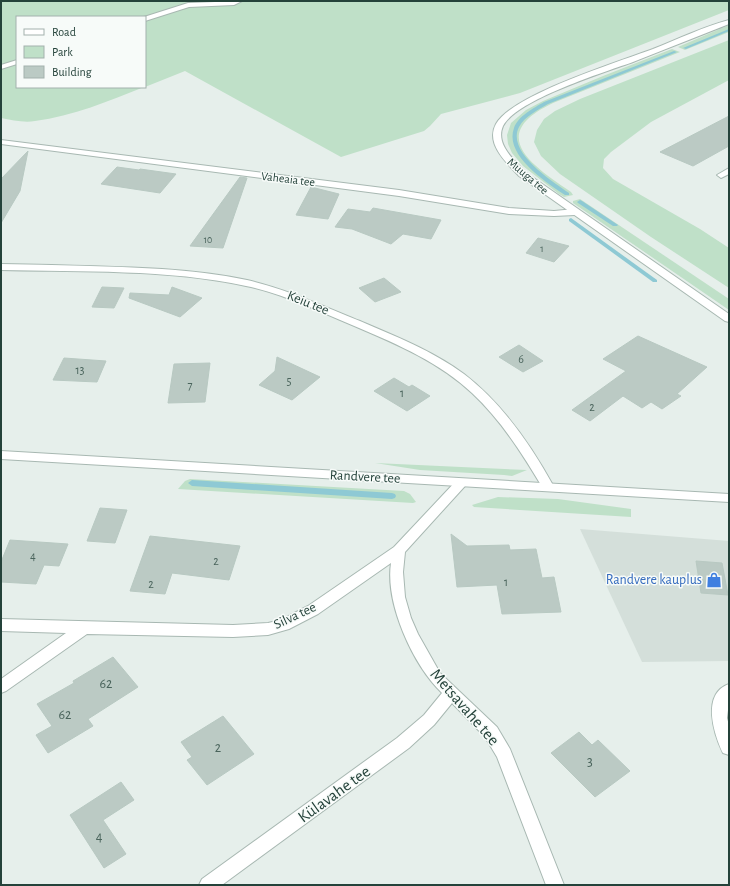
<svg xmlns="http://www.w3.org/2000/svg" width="730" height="886" font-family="'Alegreya Sans',sans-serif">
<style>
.built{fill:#d4dfda}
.green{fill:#bfe0c8}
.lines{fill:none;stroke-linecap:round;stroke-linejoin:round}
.stream{fill:#8ec9d4;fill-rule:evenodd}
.building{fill:#bbcac4;stroke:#b8c9c2}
.minor-casing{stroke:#a8b8b2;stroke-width:2}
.tertiary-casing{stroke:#a8b8b2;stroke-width:2}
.minor{fill:#fff;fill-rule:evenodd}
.tertiary{fill:#fff;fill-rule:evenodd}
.labels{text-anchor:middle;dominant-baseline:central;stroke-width:3;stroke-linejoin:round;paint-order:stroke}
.far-number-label{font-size:10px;fill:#4a645c}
.far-street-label{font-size:12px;fill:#24423a;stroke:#f7fbf9}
.number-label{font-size:12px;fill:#4a645c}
.street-label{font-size:14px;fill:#24423a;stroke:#f7fbf9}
.shop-label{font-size:14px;fill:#366cbe;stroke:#f7fbf9;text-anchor:end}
.near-number-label{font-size:14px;fill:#4a645c}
.near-street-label{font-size:17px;fill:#24423a;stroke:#f7fbf9}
</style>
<rect width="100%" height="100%" fill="#e6efeb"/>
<polygon class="built" points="580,529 729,541 729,661 642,662"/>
<g class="green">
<path d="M1,1H729V10L520,93L441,114L430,126L424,131L341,157L185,71L145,87V17H17V87H144C109,101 73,116 35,121C24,123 12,120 1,118Z"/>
<polygon points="729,25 729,32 685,50 678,47"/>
<polygon points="729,40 729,80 651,122 611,152 604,159 603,168 613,179 700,229 729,248 729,288 651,237 560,174 541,156 534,142 537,130 544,119 555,111 580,99"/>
<path d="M672,49L680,52L553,103C485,135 533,166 571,192L573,195L564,197L559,194L523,166L512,153L508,144L507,135L511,123L526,110L543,101L603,76Z"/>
<polygon points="580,199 729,299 729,310 573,203 573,201"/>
<polygon points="375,463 527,470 512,476 504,475 420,470"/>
<polygon points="190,479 404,491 410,494 416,502 413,503 178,489 185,481"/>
<polygon points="498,497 558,499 631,509 631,517 474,507 472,505"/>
</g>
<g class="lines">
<g class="stream">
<polygon points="729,29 729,31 686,49 683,48"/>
<path d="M674,51L677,52L548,104C538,110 525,116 519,127C506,152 552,181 569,193V195H565C546,182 504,155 514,128C518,116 534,108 544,102Z"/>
<polygon points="580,200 582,201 618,225 617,226 613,226 578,203 577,202"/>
<polygon points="571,218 657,280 657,282 653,282 569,221 569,219"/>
<polygon points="192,480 392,493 395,494 396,496 395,498 392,499 192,486 188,483"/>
</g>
</g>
<g class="building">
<polygon points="729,116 729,146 693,166 660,152"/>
<polygon points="28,151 20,191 1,223 1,179"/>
<polygon points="117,167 139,170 140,169 176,174 160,193 101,184"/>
<polygon points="240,177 247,178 223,248 190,246"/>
<polygon points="311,187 339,194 328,219 296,215"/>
<polygon points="373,208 441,220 431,239 403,234 391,244 352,229 335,227 348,209 370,212"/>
<polygon points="538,238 569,246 554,262 526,253"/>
<polygon points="384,278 401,292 375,302 359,288"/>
<polygon points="102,287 124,288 114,308 92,307"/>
<polygon points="172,287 202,298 180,317 129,298 130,293 169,295"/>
<polygon points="638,336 707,367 677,394 681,396 662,409 651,402 642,408 623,396 590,421 572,410 626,371 603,359"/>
<polygon points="519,345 543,361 523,372 499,357"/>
<polygon points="277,357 320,377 292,400 259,385 275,371"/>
<polygon points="64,358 106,361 97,382 53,380"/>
<polygon points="210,363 205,402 168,403 174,364"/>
<polygon points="394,378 409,387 412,385 430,396 407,411 374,391"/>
<polygon points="100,508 127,510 115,543 87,541"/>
<polygon points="451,534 467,546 509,545 510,550 536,549 542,578 554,577 561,612 502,614 497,585 457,587"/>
<polygon points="150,536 240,546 229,580 172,573 165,594 130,591"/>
<polygon points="10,540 68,544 59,566 44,565 36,584 1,582 1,562"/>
<polygon points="696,561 722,563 728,595 701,593"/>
<polygon points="113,657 138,687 88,719 93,726 48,753 36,735 52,726 37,704 74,683 73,681"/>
<polygon points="223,716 254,754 207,785 187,760 192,757 181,742"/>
<polygon points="579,732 592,745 598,740 630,771 595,797 551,753"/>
<polygon points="121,782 134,800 103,820 126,854 104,868 70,815"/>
</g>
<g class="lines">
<defs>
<g id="minor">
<polygon points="242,1 234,5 189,7 145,21 144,17 188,3"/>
<polygon points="17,60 17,64 1,69 1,65"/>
<polygon points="1,140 399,190 509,208 554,211 575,209 580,212 575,215 554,216 509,214 399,196 1,144"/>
<polygon points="729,168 729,174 721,178 717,175"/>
<path d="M1,264C55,265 109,266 162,269C190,271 219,274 247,280C286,289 323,306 360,321C395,336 433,351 464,374C503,404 531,445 554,487L552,490L548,491L544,490C523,455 502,421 472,393C440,363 399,345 359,328C322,313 285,294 246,286C168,269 80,272 1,270Z"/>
<path d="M461,479L465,480L467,483L465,486L405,552L403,572L405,597L411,618L418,634L440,673L497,727L510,749L564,885H546L497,757L485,737L452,703L434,725L409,748L222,885H199L202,879L397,738L424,715L442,693C413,665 385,604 391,563L318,614L289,629L268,635L233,637L87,634L6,691L1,693V679L66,633L1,631V619L233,625L268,623L281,620L308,606L394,547L457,480Z"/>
<path d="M729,684V702L727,718L729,725V755L723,753C714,734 701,694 729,684Z"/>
</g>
<g id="tertiary">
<path d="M729,20V24C697,37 665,49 633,62C605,72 516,100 503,126C495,144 514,160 525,172L729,314V322L725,321L519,176C507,163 485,144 496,124C512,95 618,62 653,49C678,39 703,27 729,20Z"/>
<polygon points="1,451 729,494 729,502 1,459"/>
</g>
</defs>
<use href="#minor" class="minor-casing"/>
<use href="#tertiary" class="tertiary-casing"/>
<use href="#minor" class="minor"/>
<use href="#tertiary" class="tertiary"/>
</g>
<defs>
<symbol id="shop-bare" viewBox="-9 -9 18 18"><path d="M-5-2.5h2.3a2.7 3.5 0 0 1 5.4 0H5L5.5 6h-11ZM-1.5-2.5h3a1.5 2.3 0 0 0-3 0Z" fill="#3f7fe0" stroke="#f7fbf9" stroke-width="2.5" paint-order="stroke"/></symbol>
</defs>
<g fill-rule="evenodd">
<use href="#shop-bare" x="703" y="569" width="22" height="22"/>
</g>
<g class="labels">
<g class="far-number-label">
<text x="208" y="240">10</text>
<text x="542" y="249">1</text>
</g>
<g class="far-street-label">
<text transform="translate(528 176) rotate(40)">Muuga tee</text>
<text transform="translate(288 179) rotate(7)">Vaheaia tee</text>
</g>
<g class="number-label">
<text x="521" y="359">6</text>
<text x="80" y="370">13</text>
<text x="289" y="381">5</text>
<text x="190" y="385">7</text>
<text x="402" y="393">1</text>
<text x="592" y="407">2</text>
<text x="33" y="556">4</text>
<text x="216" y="561">2</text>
<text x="506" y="582">1</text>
<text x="151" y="584">2</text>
</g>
<g class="street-label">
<text transform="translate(308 303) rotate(22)">Keiu tee</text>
<text transform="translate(365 477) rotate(3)">Randvere tee</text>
<text transform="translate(295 616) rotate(-25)">Silva tee</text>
</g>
<g class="shop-label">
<text x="702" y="580">Randvere kauplus</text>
</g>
<g class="near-number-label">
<text x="106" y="684">62</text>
<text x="65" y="715">62</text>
<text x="218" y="748">2</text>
<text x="590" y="762">3</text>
<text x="99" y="837">4</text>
</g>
<g class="near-street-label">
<text transform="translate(465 707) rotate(49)">Metsavahe tee</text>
<text transform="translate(334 794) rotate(-36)">Külavahe tee</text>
</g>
</g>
<rect width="730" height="886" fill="none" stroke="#24423a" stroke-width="4"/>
<rect x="16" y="16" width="130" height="72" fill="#f7fbf9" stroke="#a3b1ad"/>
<rect x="24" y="29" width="20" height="6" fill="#ffffff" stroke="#a3b1ad"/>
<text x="52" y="36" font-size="12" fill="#24423a">Road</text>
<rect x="24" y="46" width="20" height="12" fill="#bfe0c8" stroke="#a3b1ad"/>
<text x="52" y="56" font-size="12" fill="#24423a">Park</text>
<rect x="24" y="66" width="20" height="12" fill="#bbcac4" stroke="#a3b1ad"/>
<text x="52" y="76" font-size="12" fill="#24423a">Building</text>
</svg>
